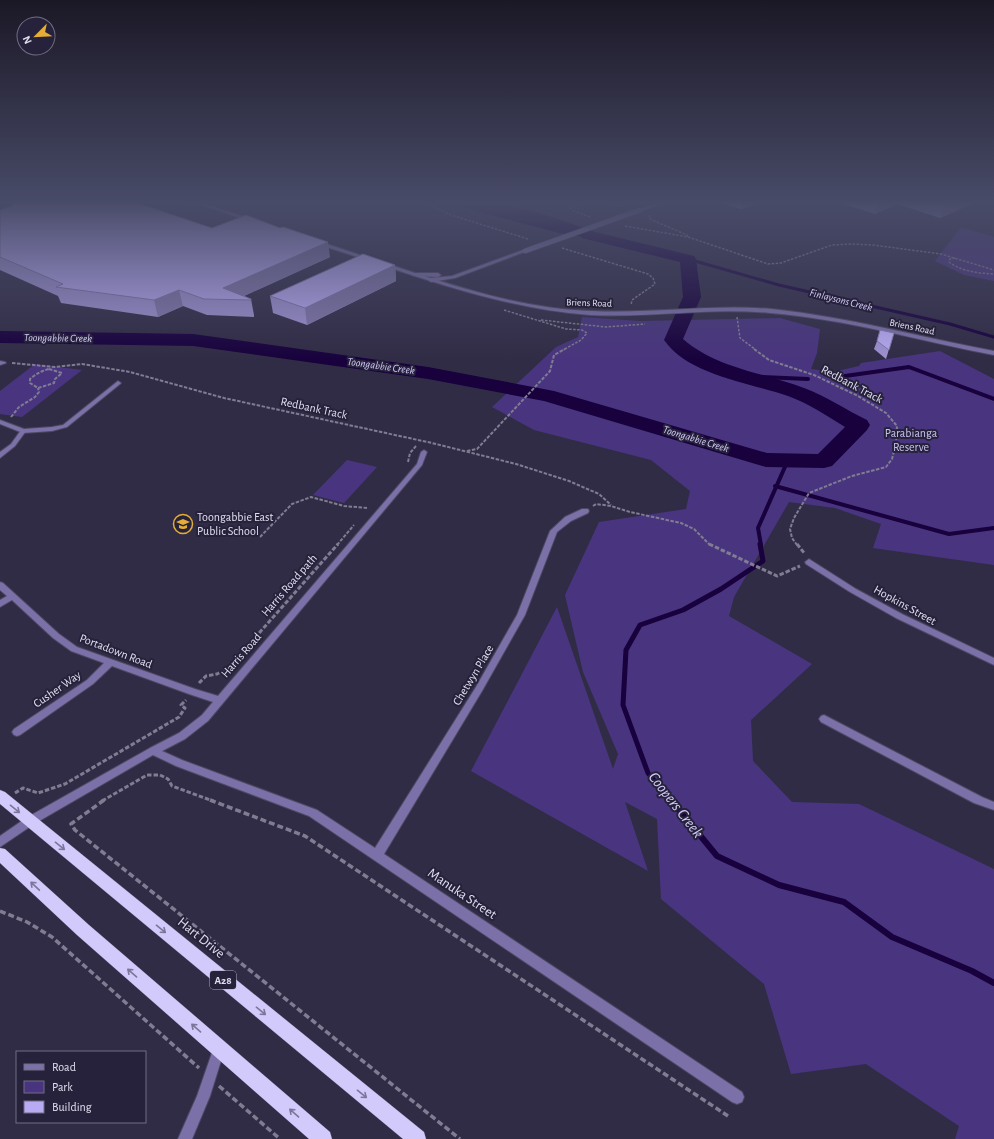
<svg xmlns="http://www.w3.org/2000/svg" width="994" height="1139" font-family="'Alegreya Sans',sans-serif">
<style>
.green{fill:#49357f}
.water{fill:#18013d}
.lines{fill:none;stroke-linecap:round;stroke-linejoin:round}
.stream-far3{stroke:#18013d;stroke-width:3}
.stream-far2{stroke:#18013d;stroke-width:4}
.stream-far1{stroke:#18013d;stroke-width:5}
.stream{stroke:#18013d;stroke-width:6}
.river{fill:#18013d;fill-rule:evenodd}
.service-casing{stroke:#4d4861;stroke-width:2}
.minor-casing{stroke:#4d4861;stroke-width:2}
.tertiary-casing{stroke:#4d4861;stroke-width:2}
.trunk-casing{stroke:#4d4861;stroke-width:1}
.path-far3{stroke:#807c92;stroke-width:1.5;stroke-dasharray:2.5 1.5;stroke-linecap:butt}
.path-far2{stroke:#807c92;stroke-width:2;stroke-dasharray:3.5 1.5;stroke-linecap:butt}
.path-far1{stroke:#807c92;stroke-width:3;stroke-dasharray:4.5 2;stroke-linecap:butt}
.path{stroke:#807c92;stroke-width:3.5;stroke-dasharray:6 3;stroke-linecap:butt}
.service{fill:#7b70a8;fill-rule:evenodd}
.minor{fill:#7b70a8;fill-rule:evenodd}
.tertiary{fill:#7b70a8;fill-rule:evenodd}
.trunk{fill:#d2cafa;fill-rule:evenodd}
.service-bridge-casing{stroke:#4d4861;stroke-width:6;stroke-linecap:butt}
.service-bridge{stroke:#7b70a8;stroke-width:5}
.wall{fill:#9e92d1}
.shaded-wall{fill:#8177aa}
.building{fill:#b8aaf3;stroke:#8177aa}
.oneway{stroke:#7c769a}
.labels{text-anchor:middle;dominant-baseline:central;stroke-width:4;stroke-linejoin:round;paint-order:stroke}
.far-street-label{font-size:10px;fill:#e1def0;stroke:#27223b}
.far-water-label{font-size:11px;font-style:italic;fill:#d3cbf9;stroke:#27223b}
.shield{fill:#27223b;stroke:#a9a6ba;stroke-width:1}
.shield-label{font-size:11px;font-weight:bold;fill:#e1def0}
.street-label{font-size:12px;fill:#e1def0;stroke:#27223b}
.park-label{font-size:12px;fill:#cac3f0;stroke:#27223b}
.poi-label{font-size:12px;fill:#e1def0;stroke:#27223b;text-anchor:start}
.near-street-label{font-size:14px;fill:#e1def0;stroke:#27223b}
.near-water-label{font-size:16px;font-style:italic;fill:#d3cbf9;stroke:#27223b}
</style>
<rect width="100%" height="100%" fill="#312c46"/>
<g class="green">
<polygon points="961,227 994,237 994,281 964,275 935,261"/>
<polygon points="582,317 640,321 780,318 820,329 817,353 811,369 833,372 859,366 861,363 940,351 994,379 994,565 873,548 881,524 835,508 789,502 734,597 729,616 812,664 751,720 753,761 792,802 859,804 994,869 994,1139 955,1139 959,1126 866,1064 791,1074 764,984 661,899 657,819 625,802 648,871 471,771 557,607 613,769 618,754 583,672 565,595 599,522 686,509 690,491 651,460 534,430 492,407 556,347 578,337"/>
<polygon points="35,364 82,370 22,417 0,414 0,391"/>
<polygon points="347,460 377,467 344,503 313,495"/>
</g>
<path class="water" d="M449,202C463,202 479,199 492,202C537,210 579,225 621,243L559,233L483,213Z"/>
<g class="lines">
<polyline class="stream-far3" points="688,259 779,285 950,324 994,337"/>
<g class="stream-far2">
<polyline points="738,376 808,379"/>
<polyline points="845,376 909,367 994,399"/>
<polyline points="775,486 949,534 994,528"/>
<polyline points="761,545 758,528 788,460"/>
</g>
<polyline class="stream-far1" points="671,801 648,773 623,705 626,650 640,625 683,610 721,589 763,561 760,544"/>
<polyline class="stream" points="671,800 717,856 779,885 844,902 892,937 972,971 994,983"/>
<path class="river" d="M587,230L694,256L696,259L701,297L683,339C718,369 762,372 804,388C826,396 846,410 867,420L870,425L867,430L832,466L824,468L766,467L544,401L428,379L193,346L0,343V331L193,334L428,367L554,391L767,453L818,454L845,427C827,416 808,403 788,396C750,383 688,375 664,340L683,297L680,262L582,238L579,235L582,232Z"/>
<defs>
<g id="service">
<polygon points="523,250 527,251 455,278 431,282 428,280 431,278 452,276"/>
<polygon points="412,273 438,273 441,275 438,277 414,276 411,274"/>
<polygon points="0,361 5,362 6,363 0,365"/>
<polygon points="118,381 121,383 120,384 67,427 52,431 23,433 0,424 0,420 24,429 52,427 63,425"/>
<polygon points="824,715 982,797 994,802 994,810 974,803 821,722 819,719 821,716"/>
<polygon points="219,1042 223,1044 225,1048 210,1096 192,1139 178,1139 197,1096 215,1044"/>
</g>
<g id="minor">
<polygon points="661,202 666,202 642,211 638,210"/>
<polygon points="23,429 26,431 15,446 0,458 0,452 11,444 21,430"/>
<polygon points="424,450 427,452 422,465 208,721 185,739 162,751 182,760 317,810 375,848 476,687 517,615 550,531 565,517 582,509 588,509 589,511 588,513 571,521 557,532 525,615 482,691 384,854 742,1092 744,1097 742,1102 737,1104 732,1102 309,816 176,766 153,755 34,824 0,847 0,836 26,818 150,748 179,733 202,715 213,702 189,694 112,666 93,684 20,735 17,736 14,735 12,732 14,729 87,680 104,663 71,651 53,638 12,600 0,607 0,600 7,596 0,590 0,582 3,583 59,634 77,647 195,689 218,696 417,464 421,452"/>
<polygon points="809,559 856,589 902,614 994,658 994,665 896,618 850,592 806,564 805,562"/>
</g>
<g id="tertiary">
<polygon points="194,202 199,202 253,220 249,221"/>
<polygon points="317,242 321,242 372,259 367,260 317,244"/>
<path d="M384,264H388C454,286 522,309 592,311C652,314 712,304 772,309C847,317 920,337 994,351V355C920,341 846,319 770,313C710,307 650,318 590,315C519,310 451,288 384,266Z"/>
</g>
<g id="trunk">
<polygon points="0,790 5,792 424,1132 426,1139 403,1139 0,804"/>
<polygon points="0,848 5,849 89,925 330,1132 332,1139 309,1139 77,935 0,863"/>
</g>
</defs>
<use href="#service" class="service-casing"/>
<use href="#minor" class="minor-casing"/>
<use href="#tertiary" class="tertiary-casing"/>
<use href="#trunk" class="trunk-casing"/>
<g class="path-far3">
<polyline points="179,202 188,205"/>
<polyline points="424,202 451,215 528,239"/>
<polyline points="589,202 576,204 570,208 576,212 591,217"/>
<polyline points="601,202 620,206"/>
<polyline points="650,215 649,218 652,220 687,235 688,237"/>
<polyline points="625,226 688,237 768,264 781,263 832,245 851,244 873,245 941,254 994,270"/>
<polyline points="562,248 648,274 653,278 655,284 632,300 631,305"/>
<path d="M955,258L950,259L949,262C963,272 978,273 994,274"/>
<polyline points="504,310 566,329 582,330 587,333 581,340 563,350"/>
<polyline points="737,317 740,338 756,350"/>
<polyline points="541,320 606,327 645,324"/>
</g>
<g class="path-far2">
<polyline points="754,349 769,360 814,375 858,396 886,413 897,426 896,443 892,459 886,467 852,476 809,493 794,518 790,529 792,538 797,545"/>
<polyline points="12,363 55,367 82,364 130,372 224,398 432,443 516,464 569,481 599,494 611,505"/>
<path d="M49,369L62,373L55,379L54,383L38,388L30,383V379C36,374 41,371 49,369Z"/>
<polyline points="11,417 19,407 35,397 39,392 38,388"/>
<polyline points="467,451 477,449 550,371 554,355 565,349"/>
<polyline points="408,462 410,453 416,446"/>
<polyline points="593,506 596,504 611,506 630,512 681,523 694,529 710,545"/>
<polyline points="260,537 292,504 311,497 344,506 368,508"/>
<polyline points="337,545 354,525"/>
</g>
<g class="path-far1">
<polyline points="709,544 777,576 800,566"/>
<polyline points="797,544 805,554"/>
<polyline points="229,667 338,544"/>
<polyline points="199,683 206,676 217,674 234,666"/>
<polyline points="15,793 23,788 38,793 65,784 179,717 185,708 181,705 186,700"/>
<polyline points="102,801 147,775 160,775 168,779 172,786 213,801"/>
</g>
<g class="path">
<polyline points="104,800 71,824 75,830 460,1139"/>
<polyline points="210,800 305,836 728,1116"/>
<polyline points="0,911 27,922 52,937 199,1068"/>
<polyline points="219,1086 280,1139"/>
</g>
<use href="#service" class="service"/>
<use href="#minor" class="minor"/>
<use href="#tertiary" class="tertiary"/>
<use href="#trunk" class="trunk"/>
<defs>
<polyline id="service-bridge" points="525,251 640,210"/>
</defs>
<use href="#service-bridge" class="service-bridge-casing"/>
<use href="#service-bridge" class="service-bridge"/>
</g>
<g class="wall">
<polygon points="11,202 212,228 330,257 244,296 251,299 254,315 254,317 207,315 183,306 158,317 61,303 58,296 0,270 0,210 12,206"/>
<polygon points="719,202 761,202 741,209"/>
<polygon points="837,202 976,202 940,218 897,204 875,214"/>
<polygon points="395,265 396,281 307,325 273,313 270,296"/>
<polygon points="894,333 886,359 874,349 877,341"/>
</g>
<g class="shaded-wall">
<polygon points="742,202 761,202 741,209"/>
<polygon points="878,202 898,202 897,204 875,214"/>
<polygon points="949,202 976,202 940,218 944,203"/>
<polygon points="328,242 330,257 235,300 223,288"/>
<polygon points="395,265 396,281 307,325 305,308"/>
<polygon points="179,290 183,306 158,317 154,300"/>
</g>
<g class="building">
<polygon points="11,202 134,202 212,228 246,215 280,228 283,227 328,242 223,288 251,299 251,300 204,299 179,290 154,300 56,287 63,284 0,257 0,210 13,206"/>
<polygon points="938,202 949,202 944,203"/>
<polygon points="363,254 395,265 305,308 270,296"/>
<polygon points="880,330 894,333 889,350 877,341"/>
</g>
<defs><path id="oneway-shaft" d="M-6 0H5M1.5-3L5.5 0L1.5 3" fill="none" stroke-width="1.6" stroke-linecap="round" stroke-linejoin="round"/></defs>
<g class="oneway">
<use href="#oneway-shaft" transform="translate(15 809) rotate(39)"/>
<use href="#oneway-shaft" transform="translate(60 846) rotate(39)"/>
<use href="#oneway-shaft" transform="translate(35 886) rotate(-137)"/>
<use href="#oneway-shaft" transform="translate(161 929) rotate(39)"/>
<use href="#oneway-shaft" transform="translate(132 973) rotate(-139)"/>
<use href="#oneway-shaft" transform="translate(261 1011) rotate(39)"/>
<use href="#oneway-shaft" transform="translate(196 1028) rotate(-139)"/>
<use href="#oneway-shaft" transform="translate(362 1094) rotate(39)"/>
<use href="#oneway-shaft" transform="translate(294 1113) rotate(-139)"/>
</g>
<linearGradient id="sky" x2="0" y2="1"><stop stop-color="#1b1826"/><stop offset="0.56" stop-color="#484b68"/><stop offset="1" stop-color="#484b68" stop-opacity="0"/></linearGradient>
<rect width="994" height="361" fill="url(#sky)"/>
<defs>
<symbol id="school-ring" viewBox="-11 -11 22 22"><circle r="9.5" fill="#27223b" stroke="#e5ad35" stroke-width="1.5"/><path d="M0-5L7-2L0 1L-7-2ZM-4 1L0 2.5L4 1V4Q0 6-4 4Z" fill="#e5ad35"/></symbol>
</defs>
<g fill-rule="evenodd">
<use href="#school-ring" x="172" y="513" width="22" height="22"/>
</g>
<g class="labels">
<g class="far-street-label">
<text transform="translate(589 303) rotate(2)">Briens Road</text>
<text transform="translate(912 327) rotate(12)">Briens Road</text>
</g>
<g class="far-water-label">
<text transform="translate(841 300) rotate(14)">Finlaysons Creek</text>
<text transform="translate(58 338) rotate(1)">Toongabbie Creek</text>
<text transform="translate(381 366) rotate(8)">Toongabbie Creek</text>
<text transform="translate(696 439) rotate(17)">Toongabbie Creek</text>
</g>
<rect class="shield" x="210" y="971" width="26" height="18" rx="3"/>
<g class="shield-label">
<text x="223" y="980">A28</text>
</g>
<g class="street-label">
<text transform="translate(852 384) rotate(28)">Redbank Track</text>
<text transform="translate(314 408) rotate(12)">Redbank Track</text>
<text transform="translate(289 585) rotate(-49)">Harris Road path</text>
<text transform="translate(905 605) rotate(29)">Hopkins Street</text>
<text transform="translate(116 651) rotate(21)">Portadown Road</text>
<text transform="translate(241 655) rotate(-49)">Harris Road</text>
<text transform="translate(473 675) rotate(-59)">Chetwyn Place</text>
<text transform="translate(57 689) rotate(-35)">Cusher Way</text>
</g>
<g class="park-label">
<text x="911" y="433">Parabianga<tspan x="911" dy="14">Reserve</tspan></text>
</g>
<g class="poi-label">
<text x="197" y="517">Toongabbie East<tspan x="197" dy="14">Public School</tspan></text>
</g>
<g class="near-street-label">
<text transform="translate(462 894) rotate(34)">Manuka Street</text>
<text transform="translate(201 938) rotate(39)">Hart Drive</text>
</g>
<g class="near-water-label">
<text transform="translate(676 805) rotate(52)">Coopers Creek</text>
</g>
</g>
<rect x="16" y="1051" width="130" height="72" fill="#27223b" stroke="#716d83"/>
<rect x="24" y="1064" width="20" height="6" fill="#7b70a8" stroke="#716d83"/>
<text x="52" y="1071" font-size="12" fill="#e1def0">Road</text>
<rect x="24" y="1081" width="20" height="12" fill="#49357f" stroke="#716d83"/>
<text x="52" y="1091" font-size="12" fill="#e1def0">Park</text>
<rect x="24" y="1101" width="20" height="12" fill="#b8aaf3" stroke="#716d83"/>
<text x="52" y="1111" font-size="12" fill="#e1def0">Building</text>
<g transform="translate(36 36) rotate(246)"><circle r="19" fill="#27223b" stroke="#716d83"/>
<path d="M0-3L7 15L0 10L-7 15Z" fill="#e5ad35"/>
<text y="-6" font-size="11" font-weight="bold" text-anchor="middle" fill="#e1def0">N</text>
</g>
</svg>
